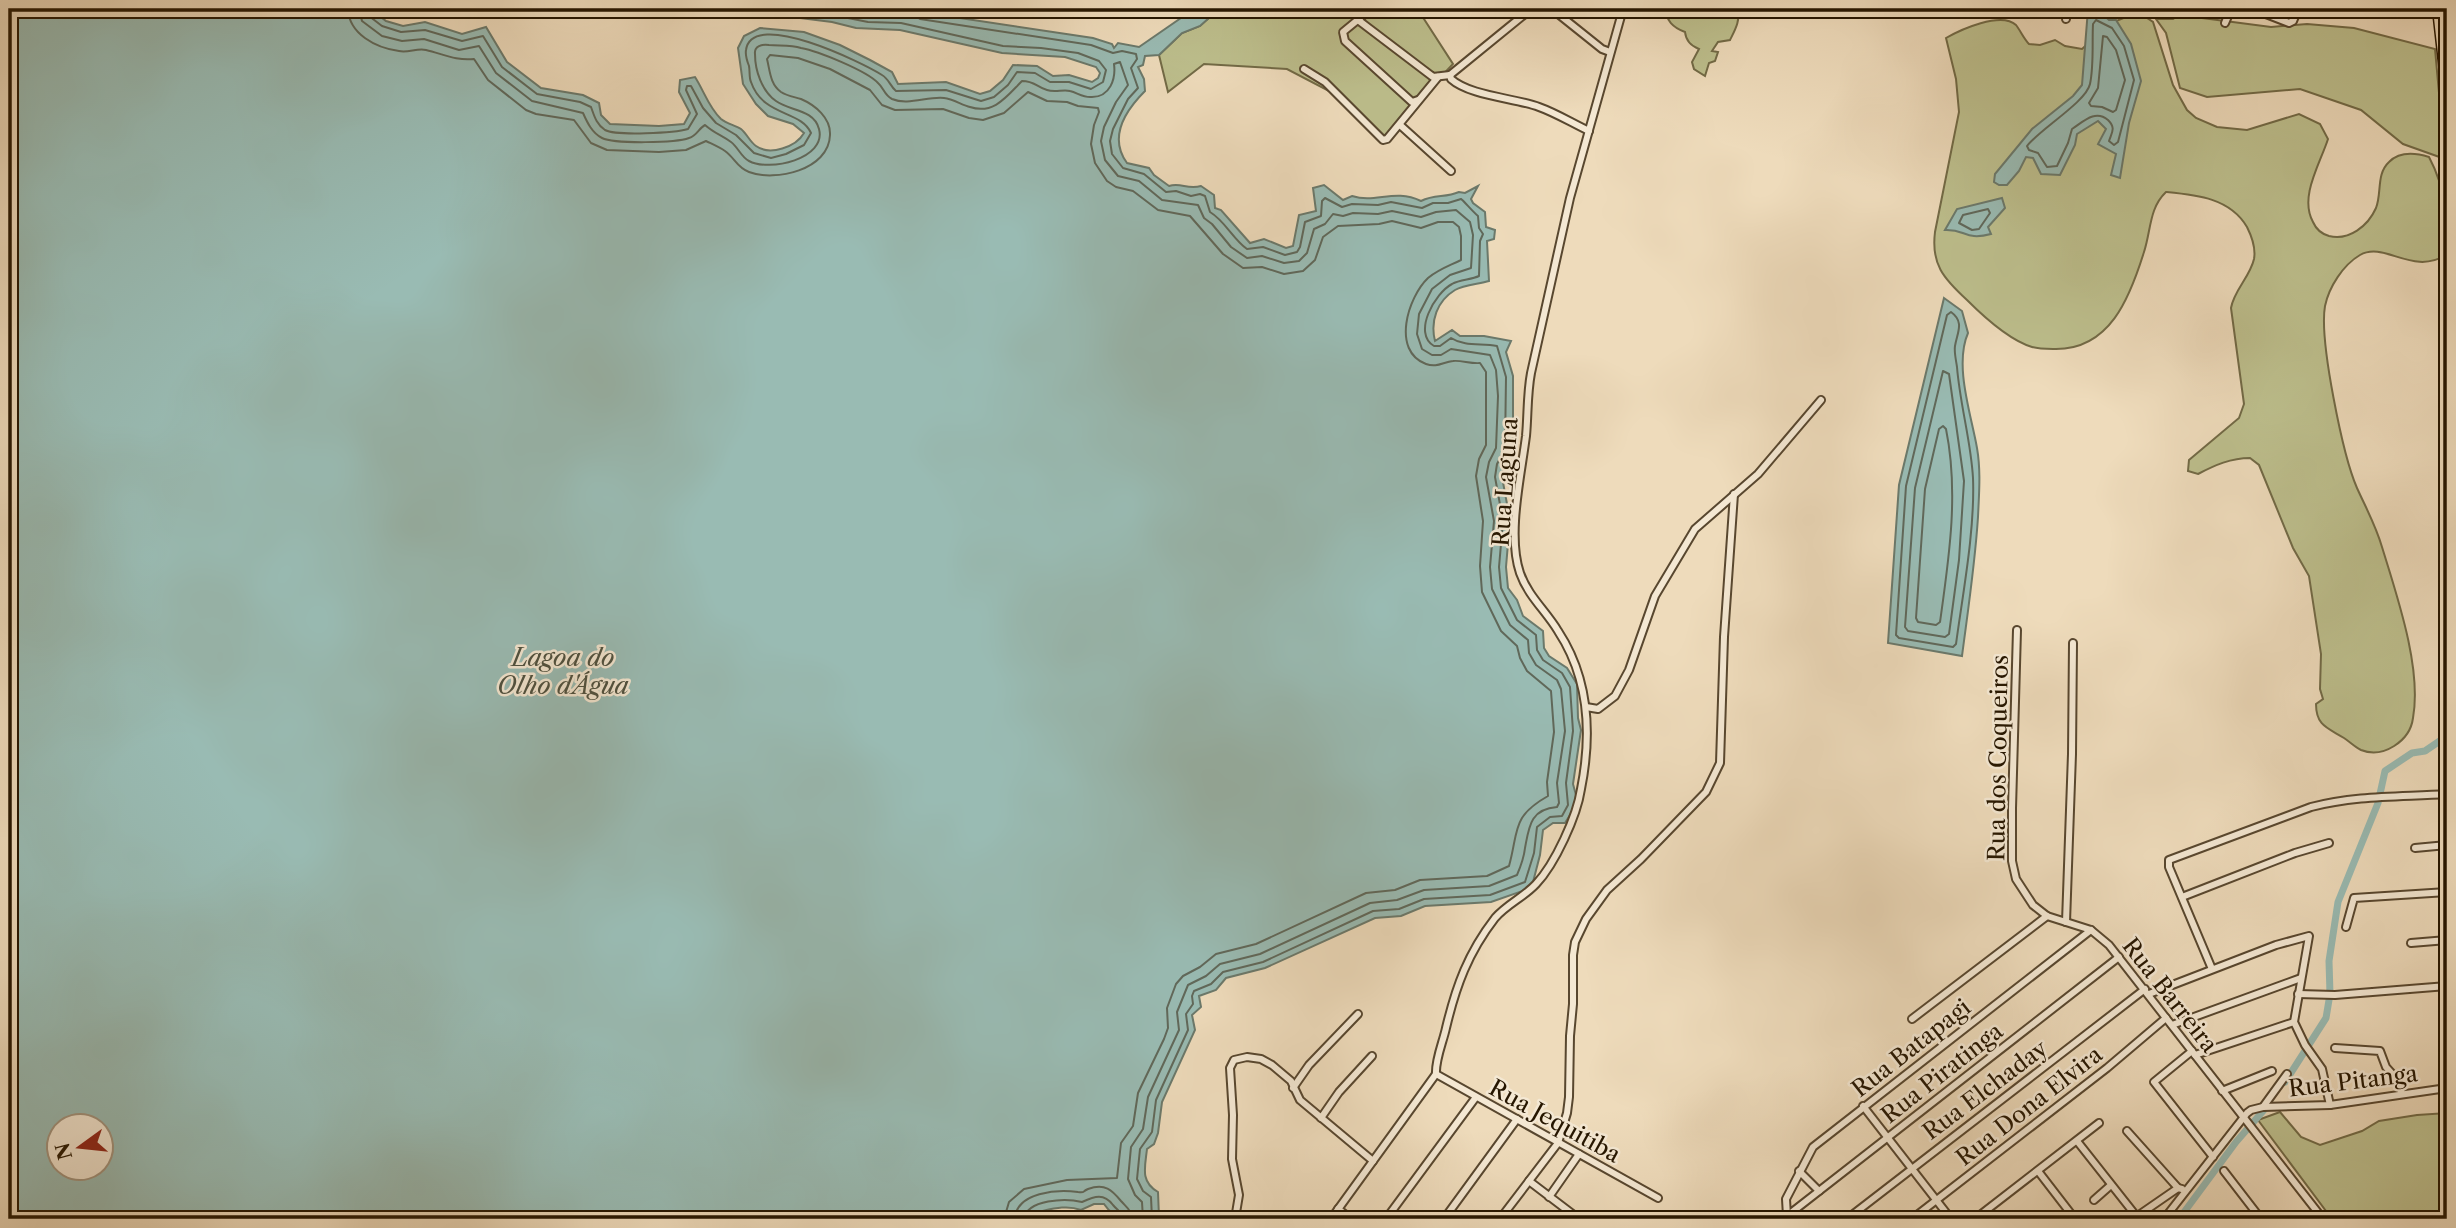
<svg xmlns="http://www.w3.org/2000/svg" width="2456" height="1228" font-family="'Libre Caslon Text',serif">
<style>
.green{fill:#bdbf8d;stroke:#726a46;stroke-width:2}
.water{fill:#99bbb3;stroke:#6b796b;stroke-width:2;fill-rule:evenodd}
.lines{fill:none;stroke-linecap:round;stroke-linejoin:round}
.shore{stroke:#60685a;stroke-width:2}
.canal{stroke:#99bbb3;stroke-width:7}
.minor-casing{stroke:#58472f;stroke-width:10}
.major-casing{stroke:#261600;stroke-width:11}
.minor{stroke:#f4e8d3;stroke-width:6}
.major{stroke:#eedbbb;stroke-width:8}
.labels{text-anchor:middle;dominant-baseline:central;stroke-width:5;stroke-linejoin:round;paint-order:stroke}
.street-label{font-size:23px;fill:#261600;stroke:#f4e8d3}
.water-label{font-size:24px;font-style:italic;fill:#4e503f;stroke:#f4e8d3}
</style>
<rect width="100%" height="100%" fill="#eedbbb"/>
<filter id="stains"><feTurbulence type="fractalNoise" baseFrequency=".00286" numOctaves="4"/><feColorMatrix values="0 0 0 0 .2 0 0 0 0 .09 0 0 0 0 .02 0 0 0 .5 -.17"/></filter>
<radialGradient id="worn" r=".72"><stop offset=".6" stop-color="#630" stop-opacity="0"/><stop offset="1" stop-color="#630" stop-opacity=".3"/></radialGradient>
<g class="green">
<polygon points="1219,9 1431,9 1424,19 1453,64 1381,140 1333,93 1287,69 1204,64 1168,92 1159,55 1182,33 1200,26"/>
<path d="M1668,9H1737C1741,20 1735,30 1730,40L1718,42L1712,51L1718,52L1715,61L1709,63L1705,76L1694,69L1692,62L1699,49C1691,46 1686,41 1685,32C1674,28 1664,20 1668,9Z"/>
<path d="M2131,15L2144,16L2153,22L2173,85L2187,110L2196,118L2217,127L2247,130L2299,114L2320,124L2328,139C2320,164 2299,197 2313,222C2316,229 2322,234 2329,236C2349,241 2368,226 2376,208C2382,193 2376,174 2389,162C2400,151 2416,153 2429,157C2447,191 2447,218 2446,255C2412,276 2385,241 2360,255C2343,265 2329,287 2325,306C2319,340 2343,456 2357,488C2366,508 2376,526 2382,547C2397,596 2422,668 2413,718C2410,741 2383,759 2361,750C2355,747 2350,742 2344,738C2328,728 2316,726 2316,704L2323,699L2320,689L2321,654L2309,576L2293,548L2259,465L2250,458C2231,458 2215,465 2198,474L2188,471L2189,460L2239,418L2244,404L2231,308C2234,290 2250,277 2254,259C2256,248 2252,237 2247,227C2230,198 2197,195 2166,192C2149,208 2151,231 2144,252C2130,297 2110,351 2053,349C2046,349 2039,349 2032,347C2009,340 1984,317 1967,300C1943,278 1931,264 1935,232L1959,112L1956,79L1946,38C1960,30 2001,11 2016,25C2020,30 2024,39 2029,44L2040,45L2055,40L2065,46L2082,49L2111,23Z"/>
<polygon points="2179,15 2271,27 2307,24 2354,28 2435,49 2445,159 2403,144 2361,110 2300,89 2207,97 2180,88 2166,33 2156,19 2173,19"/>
<polygon points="2280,1112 2301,1137 2320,1145 2362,1131 2379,1121 2417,1115 2447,1113 2447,1219 2332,1219 2258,1120"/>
</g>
<g class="water">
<path d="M9,9H371L386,21L403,26L425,22L462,34L486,27L507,62L541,88L583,95L599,103L601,115L610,124L659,126L684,124L690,113L679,92L680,80L695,77C704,91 709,108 721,119C727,124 735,125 741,129C747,134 750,142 756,146C770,156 796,147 804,133L793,124L768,116L756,104L743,84L738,48L744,36L760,28L804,32L840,45L870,60L892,72L898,84L946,82L980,94L990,91L1003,80L1013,65L1037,66L1053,76L1069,75L1092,82L1098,78L1100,73L1096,67L1065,57L1002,53L900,30L856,28L832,22L728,9H900L1093,38L1112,44L1114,48L1118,43L1139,47L1194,9H1219L1200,26L1182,33L1159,55L1145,56L1143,65L1138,67L1144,79L1145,91C1125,111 1108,137 1127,163L1149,168L1154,175L1169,186C1181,182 1187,190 1201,186L1214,195L1215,208L1221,210L1250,243L1264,239L1286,248L1293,246L1299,215L1316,211L1313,188L1324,185L1343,200L1352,196C1376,204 1394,188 1421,201C1435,194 1445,198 1459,192L1465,193L1478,186L1471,199L1473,203L1485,212L1486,227L1495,230L1494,239L1487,241L1489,281C1479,284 1464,285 1455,290C1437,301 1430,321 1435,341L1452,330L1460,336H1484L1511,341L1506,352L1513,376V450L1504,466L1502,477L1510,520L1506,567L1508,588L1517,600L1523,616L1543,631L1544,648L1549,656L1567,668L1577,684L1578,718L1581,730L1573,784L1576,795L1575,807L1565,823H1553L1543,830L1540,855L1533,882L1528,889L1491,902L1425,906L1401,916L1375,918L1265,968L1226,978L1216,990L1199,996L1201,1007L1192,1015L1195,1030L1162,1102L1158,1133L1154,1144L1147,1149C1145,1167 1140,1182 1158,1192L1159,1217L1170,1219C1146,1219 1118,1226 1104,1204H1094L1081,1210C1065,1204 1049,1210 1033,1213L1029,1219H9ZM60,1126H102V1168H60Z"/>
<polygon points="2088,9 2097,9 2109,20 2116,20 2131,44 2141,81 2129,123 2120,178 2111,175 2116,154 2098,144 2106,129 2098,121 2077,134 2075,145 2060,175 2041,174 2033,158 2026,157 2019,171 2007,185 1999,185 1994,182 1995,174 2032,129 2073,96 2082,85"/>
<path d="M2002,198L2005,208L1988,227L1991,234C1965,241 1966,229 1945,230L1957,209Z"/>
<path d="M1944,298L1962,311L1968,333C1954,365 1971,414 1977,448C1981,471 1979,494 1978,517C1975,564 1968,610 1962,656L1888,643L1899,485Z"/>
</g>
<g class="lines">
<g class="shore">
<path d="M348,9C349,34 376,48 399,51C408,53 417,48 426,50C443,54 456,61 474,59L488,80L526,110L536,114L574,120L591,143L607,150L659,152L686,150L706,141C712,144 719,147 725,151C734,157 737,168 749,172C775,182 829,170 830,135C831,118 815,105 801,99C795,97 787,96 781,92C770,84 770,71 767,59L770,55L798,58L830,69L870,90L882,105L895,110L943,109L969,118L983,120L1004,113L1028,92L1047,101L1067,102L1078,106L1098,108L1099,112L1094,125L1091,144L1095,163L1107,181L1116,187L1133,191L1158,210L1190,216L1223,254L1243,268L1262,267L1284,274L1303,271L1315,260L1323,237L1338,226L1379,224L1392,221L1421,228L1438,222H1453L1459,227L1461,236V260C1449,266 1439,269 1428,278C1408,297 1391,351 1426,364C1437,368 1443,362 1453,361C1461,360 1471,364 1480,363L1486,372V445L1479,459L1476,476L1483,521L1480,566L1482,592L1501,631L1517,646L1520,658L1527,671L1551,691L1554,732L1547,782L1548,796C1511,817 1519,830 1509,866L1487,876L1420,880L1395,890L1366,893L1256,944L1216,954L1200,967L1183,976L1176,984L1167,1008L1168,1028L1164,1039L1138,1093L1133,1126L1121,1143L1117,1178L1067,1180L1024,1189L1009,1202L1004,1219"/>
<path d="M359,9L362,21L382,36L402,41L424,39L459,50L479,46L496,73L532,101L583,113C587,122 592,133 602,138C614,144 676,143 689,138C697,136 699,128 705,125C714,133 721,135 731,142C738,147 741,157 749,161C769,172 827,159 819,129C814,109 789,111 776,101C762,91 755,71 755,54C754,46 762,44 769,45C780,46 791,45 801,48C818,51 867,71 878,83C884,88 884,95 892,99C908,106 928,96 944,98C953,99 962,105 970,107C994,115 1007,96 1022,81C1035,81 1036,87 1047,90C1055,93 1063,89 1070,91C1078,93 1083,98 1092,97C1110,97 1116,79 1114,64L1120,62L1128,85L1116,102L1104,127L1101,141L1105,160L1118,176L1139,181L1162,200L1198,205L1204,218L1212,224L1231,247L1247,258L1262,256L1284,263L1299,261L1307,253L1314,229L1325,224L1333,214L1343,216L1353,213L1378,214L1392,211L1421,217L1436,212L1456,210L1470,222L1473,235L1471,268L1450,275L1432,289L1419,314L1417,334L1422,349L1432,355H1441L1451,349L1490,355L1496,370L1498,396L1496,448L1489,462L1486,477L1494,521L1490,567L1492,589L1510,625L1528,640L1529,653L1536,665L1557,680L1561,689L1565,731L1557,783L1559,803L1557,807C1530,809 1529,827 1525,848C1524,857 1520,868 1517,875L1489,886L1424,890L1397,900L1370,903L1260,954L1220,964L1206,976L1188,985L1177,1012L1179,1030L1148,1097L1143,1129L1131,1147L1128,1179L1135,1195L1142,1202L1143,1219"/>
<path d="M367,9L369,16L382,26L401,32L425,30L462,41L483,36L502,67L537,94L580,102L591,107C594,115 596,124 605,130C616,136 675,133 688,129L697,114L686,90L687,86H691L703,108L716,123L736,135L754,153L771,158L786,154L804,145L811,133C801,110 763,117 751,82C749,78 750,71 749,66C747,61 745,56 746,50C752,8 863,63 882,75C889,79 890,86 896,91L946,90L981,101L994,97L1008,85L1017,72L1035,73L1050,82H1069L1091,89L1103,82L1106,70L1099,61L1078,53L1041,48L1003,46L901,23L868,22L833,15L777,9"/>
<path d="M913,9L914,15L920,19L1091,45L1113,53L1122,51L1136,54L1137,59L1131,68L1138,88L1128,99L1113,129L1110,141L1112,154L1123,168L1144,174L1166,192L1176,191L1191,196L1200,194L1205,196L1210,212C1225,221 1233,239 1247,249L1263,247L1285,255L1297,252L1300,247L1305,222L1321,216L1322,201L1325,198L1342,207L1352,204L1378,205L1391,202L1422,208L1433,203H1448L1461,199C1463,200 1473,212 1478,216L1479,228L1483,234L1480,241L1479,276C1471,280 1460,279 1452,284C1435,293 1412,333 1434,346H1440L1451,338C1465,347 1481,343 1497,346L1506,377L1505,449L1497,464L1495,477L1503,521L1499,567L1501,588L1517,620L1536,635L1537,650L1543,660L1562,673L1570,687L1573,731L1566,783L1568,805L1562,816L1550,817L1537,827L1534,853L1525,882L1490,895L1424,899L1399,909L1373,911L1263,962L1223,972L1211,984L1194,991L1192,996L1193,1004L1186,1014L1188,1030L1156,1100L1152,1132L1140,1149L1137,1179L1143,1191L1151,1197L1152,1219"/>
<path d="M2096,20L2112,28L2124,46L2134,80L2118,142L2114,145L2109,141C2112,132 2116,128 2108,120C2095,109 2083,122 2072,129L2068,143L2057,166L2047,167L2038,153L2029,150L2027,146C2040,129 2086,102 2090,84C2094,65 2092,43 2093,24Z"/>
<polygon points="2103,36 2107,37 2116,50 2125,80 2116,110 2113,112 2102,107 2091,106 2089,103 2098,88"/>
<polygon points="1988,209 1990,213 1979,229 1972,230 1959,223 1963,215"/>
<path d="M1951,312C1965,322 1957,333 1955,346C1954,352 1956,360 1957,367C1960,405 1971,441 1973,478C1975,530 1963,592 1956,644L1953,647L1899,638L1896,635L1906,486L1947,315Z"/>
<polygon points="1943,371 1949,374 1964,481 1959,560 1949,634 1945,637 1908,631 1905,627 1915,488"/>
<path d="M1943,426L1946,429C1959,493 1949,558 1940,622L1936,625L1918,622L1916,618L1925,489L1939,429Z"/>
<path d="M1015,1219C1016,1192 1058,1189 1078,1192C1086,1193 1081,1192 1088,1189C1105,1183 1112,1190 1121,1201C1127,1208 1131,1209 1131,1219"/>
<path d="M1024,1219C1027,1199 1066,1198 1082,1202C1095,1196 1104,1193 1113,1205C1118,1211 1121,1211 1123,1219"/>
</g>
<g class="canal">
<polyline points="2285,1082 2326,1018 2330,994 2329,961 2338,902 2378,803 2385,771 2412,753 2425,751 2447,736"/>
<polyline points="2179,1219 2236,1142 2270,1103"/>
</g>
<defs>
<g id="minor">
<polyline points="1371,9 1343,32 1345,41 1412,102 1418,100"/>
<polyline points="1552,9 1602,49 1610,52"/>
<polyline points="2172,9 2190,14"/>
<polyline points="2253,9 2289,23 2293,21 2298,9"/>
<polyline points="2066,19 2067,9"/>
<polyline points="1358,20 1433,77 1450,75"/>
<polyline points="2225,23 2231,9"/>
<polyline points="1304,69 1325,82 1383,140 1387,139 1438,77"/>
<path d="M1450,75L1451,79C1470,96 1515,98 1539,107C1556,113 1572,123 1589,131"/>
<polyline points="1450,75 1531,9"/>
<polyline points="1400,125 1451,171"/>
<polyline points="2017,630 2012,808 2012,861 2016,879 2033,905 2047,916 2091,930 2109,945 2323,1219"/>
<polyline points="1586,707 1598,709 1615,696 1629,670 1655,596 1695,529 1758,474 1821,400"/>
<polyline points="2415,848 2447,845"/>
<polyline points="2182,897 2295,853 2329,843"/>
<polyline points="2066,922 2072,754 2073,643"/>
<polyline points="2346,927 2354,898 2447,892"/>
<polyline points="2091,930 1813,1147 1786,1199 1787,1216 2119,957"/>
<polyline points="2411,943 2447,940"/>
<path d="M2212,969L2169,867V860L2311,807C2356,795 2401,797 2447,794"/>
<polyline points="2149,994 2276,945 2309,936 2294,1022 2305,1045 2322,1069 2330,1105"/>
<polyline points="2298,994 2335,995 2447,986"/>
<polyline points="1912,1019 2047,916"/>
<polyline points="2172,1025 2301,978"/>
<polyline points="2335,1048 2380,1051 2386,1067 2396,1078 2402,1094"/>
<polyline points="2192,1051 2154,1082 2213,1157"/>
<polyline points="2195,1055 2294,1022"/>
<path d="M1436,1074C1435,1060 1443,1042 1446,1028C1456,986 1468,953 1495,918C1507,904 1524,897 1536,884C1555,864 1577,816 1581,789C1592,734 1589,678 1558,631C1546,611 1528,596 1520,573C1507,535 1521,476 1526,436C1528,415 1527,394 1531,373L1570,198L1623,9"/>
<polyline points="1436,1074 1658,1198"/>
<polyline points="1293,1088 1309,1065 1358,1014"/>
<polyline points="2222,1091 2272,1071"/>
<polyline points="1863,1106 1951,1219"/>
<polyline points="2263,1107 2330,1105 2447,1088"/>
<polyline points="1321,1118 1339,1092 1372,1056"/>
<polyline points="2127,1131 2178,1188"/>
<polyline points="2077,1141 2137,1217"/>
<polyline points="1799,1171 1819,1191"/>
<polyline points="2038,1171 2075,1219"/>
<polyline points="2224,1171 2261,1219"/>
<polyline points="1529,1181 1579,1219"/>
<polyline points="1549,1197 1579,1154"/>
<polyline points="2094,1200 2111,1185"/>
<polyline points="1338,1209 1351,1219"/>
<polyline points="2136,1217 2178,1188 2182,1189"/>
<polyline points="1235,1219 1239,1195 1232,1159 1233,1115 1230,1068 1234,1060 1247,1057 1261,1059 1272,1065 1291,1081 1300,1100 1373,1161"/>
<polyline points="1331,1219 1436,1074"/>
<polyline points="1386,1219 1476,1097"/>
<polyline points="1444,1219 1517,1119"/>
<polyline points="1500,1219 1558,1143 1567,1113 1569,1097 1570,1036 1573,1004 1573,955 1575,942 1586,919 1607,890 1641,859 1706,792 1720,763 1724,637 1734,494"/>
<polyline points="1847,1219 2145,989"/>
<polyline points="1912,1219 2107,1068 2166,1018"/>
<polyline points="1975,1219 2099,1123"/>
<polyline points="2164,1219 2247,1113 2251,1110 2263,1107 2287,1074"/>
</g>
<polyline id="major" points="2437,9 2447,98"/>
</defs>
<use href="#minor" class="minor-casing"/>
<use href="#major" class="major-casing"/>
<use href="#minor" class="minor"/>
<use href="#major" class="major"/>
</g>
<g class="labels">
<g class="street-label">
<text transform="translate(1505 482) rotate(-86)">Rua Laguna</text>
<text transform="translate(1998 758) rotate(-89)">Rua dos Coqueiros</text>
<text transform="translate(2170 995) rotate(52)">Rua Barreira</text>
<text transform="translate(1911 1048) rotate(-38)">Rua Batapagi</text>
<text transform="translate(1942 1073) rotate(-38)">Rua Piratinga</text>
<text transform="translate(2353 1081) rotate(-7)">Rua Pitanga</text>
<text transform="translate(1985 1090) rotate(-37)">Rua Elchaday</text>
<text transform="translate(2029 1106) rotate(-38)">Rua Dona Elvira</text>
<text transform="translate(1555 1121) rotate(29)">Rua Jequitiba</text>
</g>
<g class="water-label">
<text x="563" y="657">Lagoa do<tspan x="563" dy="28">Olho d'Água</tspan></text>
</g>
</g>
<rect width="2456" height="1228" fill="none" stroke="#eedbbb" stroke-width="35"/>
<rect x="10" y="10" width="2435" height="1207" fill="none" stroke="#261600" stroke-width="3.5"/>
<rect x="18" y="18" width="2421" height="1193" fill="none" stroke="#261600" stroke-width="2"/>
<g transform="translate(80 1147) rotate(255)"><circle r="33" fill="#f4e8d3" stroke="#a2947f" stroke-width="2"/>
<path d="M0-5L12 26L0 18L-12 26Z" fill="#8f2418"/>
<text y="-10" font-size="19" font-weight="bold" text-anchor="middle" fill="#261600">N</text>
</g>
<rect width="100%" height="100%" filter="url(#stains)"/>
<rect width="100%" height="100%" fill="url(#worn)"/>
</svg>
